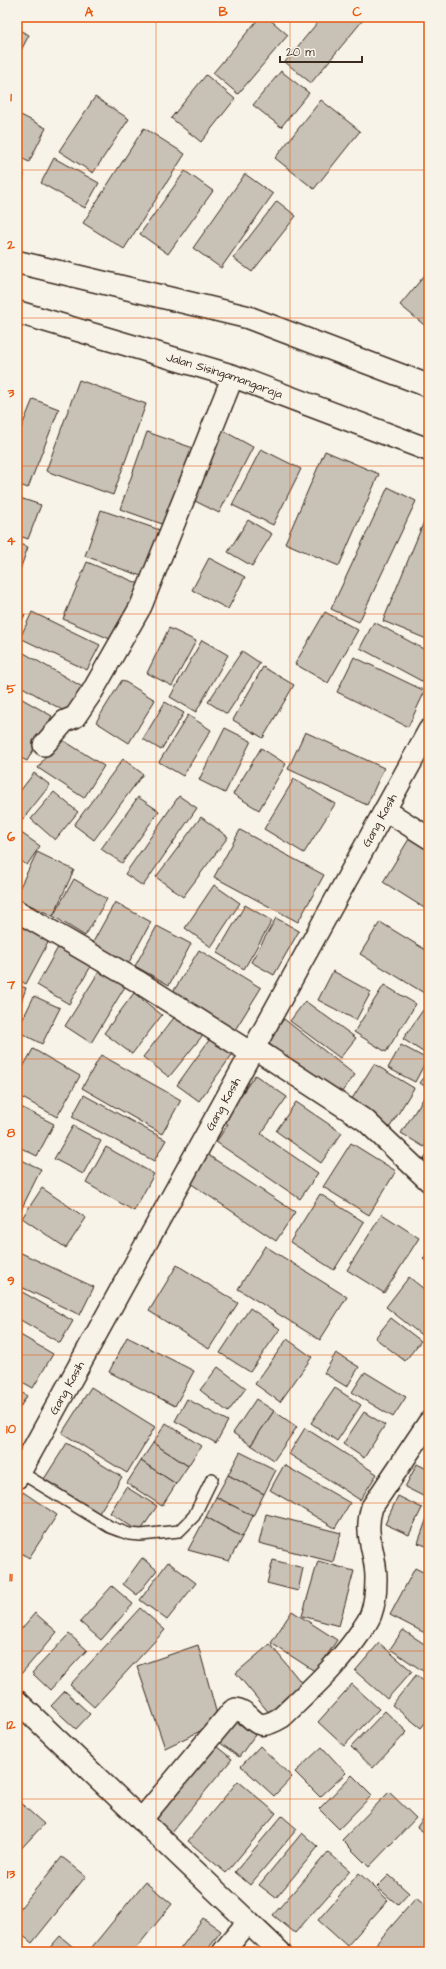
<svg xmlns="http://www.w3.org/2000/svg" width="446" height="1969" font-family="'Architects Daughter',sans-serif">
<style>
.building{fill:#c8c1b6;stroke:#3b2a1e}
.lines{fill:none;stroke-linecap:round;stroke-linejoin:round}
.service-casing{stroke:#3b2a1e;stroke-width:14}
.minor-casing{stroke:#3b2a1e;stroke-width:24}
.primary-casing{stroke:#3b2a1e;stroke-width:25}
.service{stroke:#f7f3e8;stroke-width:11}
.minor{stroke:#f7f3e8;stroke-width:21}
.primary{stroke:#f7f3e8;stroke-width:22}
.grid{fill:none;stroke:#e8590c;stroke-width:1;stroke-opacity:0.55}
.labels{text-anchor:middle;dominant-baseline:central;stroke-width:3;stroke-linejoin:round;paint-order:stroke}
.street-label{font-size:12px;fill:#3b2a1e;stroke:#f7f3e8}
.neatline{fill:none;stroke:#e8590c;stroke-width:1.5}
.grid-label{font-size:13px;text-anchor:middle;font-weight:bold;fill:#e8590c}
</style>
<rect width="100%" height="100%" fill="#f7f3e8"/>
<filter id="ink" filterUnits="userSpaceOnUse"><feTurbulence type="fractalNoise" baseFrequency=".025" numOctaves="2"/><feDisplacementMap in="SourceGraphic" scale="8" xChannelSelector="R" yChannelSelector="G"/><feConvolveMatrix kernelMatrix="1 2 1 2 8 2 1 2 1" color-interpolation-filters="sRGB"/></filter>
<g filter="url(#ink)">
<g class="building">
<polygon points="260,17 267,17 288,35 238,94 213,73"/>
<polygon points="322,17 360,17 363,20 311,83 285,62"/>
<polygon points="17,29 29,35 17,58"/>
<polygon points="281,71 309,93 281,127 253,105"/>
<polygon points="206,75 235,99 201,142 171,118"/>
<polygon points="95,97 129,119 93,173 59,151"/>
<polygon points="321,100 360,131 314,189 275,158"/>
<polygon points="17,113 46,128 29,162 17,156"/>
<polygon points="144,128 185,154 124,249 83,223"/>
<polygon points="54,158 99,183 85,208 41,183"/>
<polygon points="185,171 213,191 168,254 140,234"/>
<polygon points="17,173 24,174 17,228"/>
<polygon points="245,174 273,194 221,268 193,248"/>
<polygon points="277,201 296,216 252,272 233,258"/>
<polygon points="429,270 429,329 400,305"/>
<polygon points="79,380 146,404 113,495 46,471"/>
<polygon points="33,399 59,409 28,488 17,484 17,438"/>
<polygon points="220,429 253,447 219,513 185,496"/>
<polygon points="147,432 193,448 165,525 120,509"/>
<polygon points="261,449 301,469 273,525 232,505"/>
<polygon points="325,451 379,474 339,566 285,543"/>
<polygon points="388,487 416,501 359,622 331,609"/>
<polygon points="17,497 41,505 28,539 17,535"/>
<polygon points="101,510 160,530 144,577 85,556"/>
<polygon points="425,519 429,520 429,640 383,621"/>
<polygon points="248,520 272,534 252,566 228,552"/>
<polygon points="17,543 28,547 17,578"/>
<polygon points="209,558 245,577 228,609 192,590"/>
<polygon points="87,562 142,585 117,642 63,619"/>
<polygon points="17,611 25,615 17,628"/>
<polygon points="32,612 100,645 87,670 20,638"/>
<polygon points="325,612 358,630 328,683 295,664"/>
<polygon points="374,622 429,652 429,685 360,648"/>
<polygon points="169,628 196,641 172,686 147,673"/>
<polygon points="202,640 228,655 196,712 170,697"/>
<polygon points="17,649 86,689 71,715 17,684"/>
<polygon points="242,651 260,663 227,714 208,702"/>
<polygon points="354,657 425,691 408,727 337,692"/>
<polygon points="263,667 294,685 263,738 233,720"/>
<polygon points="122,680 155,700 129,743 96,722"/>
<polygon points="17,696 52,716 27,761 17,756"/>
<polygon points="165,702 184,713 161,750 143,739"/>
<polygon points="188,715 211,730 183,776 159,762"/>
<polygon points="225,728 251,741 225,793 199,780"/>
<polygon points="305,732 384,768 367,805 288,769"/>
<polygon points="58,737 104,766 84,798 38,768"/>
<polygon points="261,748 286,764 259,810 233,794"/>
<polygon points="123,759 143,774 94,840 74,825"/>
<polygon points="34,773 50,785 19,824 17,822 17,795"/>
<polygon points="294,779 335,804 304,853 264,829"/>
<polygon points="54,792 78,812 55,840 31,819"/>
<polygon points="179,796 197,808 143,886 125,874"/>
<polygon points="138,797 159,811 122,863 101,849"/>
<polygon points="201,817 228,837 183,897 156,877"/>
<polygon points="17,830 40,846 27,865 17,859"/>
<polygon points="240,830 324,875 298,922 214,877"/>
<polygon points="412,834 429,845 429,911 383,882"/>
<polygon points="37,852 74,870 53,916 17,899 17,893"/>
<polygon points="74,879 107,899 85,936 53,916"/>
<polygon points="214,885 240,903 211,947 185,928"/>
<polygon points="115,902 151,922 128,964 92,944"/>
<polygon points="245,905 272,921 244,969 217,953"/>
<polygon points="276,918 299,931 274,975 251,962"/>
<polygon points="23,920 52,935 26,984 17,979 17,931"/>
<polygon points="380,922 429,952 429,996 360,954"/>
<polygon points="157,926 191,944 169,985 135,966"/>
<polygon points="61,942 94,961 69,1004 37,985"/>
<polygon points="199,950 261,988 235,1030 173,992"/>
<polygon points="100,970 126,985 91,1043 65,1026"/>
<polygon points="333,971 371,992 356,1020 318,1000"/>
<polygon points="17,985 26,988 17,1014"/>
<polygon points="384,985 416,1004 386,1052 354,1032"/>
<polygon points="134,993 162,1015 132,1054 104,1033"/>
<polygon points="34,996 60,1008 42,1044 17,1031"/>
<polygon points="305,1001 356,1038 340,1058 290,1021"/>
<polygon points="423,1010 429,1014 429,1056 403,1039"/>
<polygon points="177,1014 203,1035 169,1077 143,1057"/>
<polygon points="284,1019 355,1075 337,1098 267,1042"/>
<polygon points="212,1036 234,1052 199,1101 177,1085"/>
<polygon points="401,1045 427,1059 415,1082 388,1068"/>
<polygon points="33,1049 80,1076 57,1117 17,1095 17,1078"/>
<polygon points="101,1055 181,1100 162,1134 82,1088"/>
<polygon points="374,1064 414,1088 388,1130 348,1105"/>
<polygon points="429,1071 429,1089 420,1083"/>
<polygon points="255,1075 287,1097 261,1134 318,1173 300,1199 216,1142 228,1124 223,1121"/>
<polygon points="84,1095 166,1140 154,1161 72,1117"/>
<polygon points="425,1096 429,1099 429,1139 424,1147 401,1133"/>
<polygon points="296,1102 342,1133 321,1163 276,1131"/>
<polygon points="17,1105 54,1124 37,1156 17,1146"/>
<polygon points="73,1126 101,1141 83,1174 54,1159"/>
<polygon points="351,1143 396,1171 369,1215 323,1187"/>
<polygon points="106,1147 154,1174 134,1211 86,1183"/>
<polygon points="429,1152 429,1175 418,1168"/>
<polygon points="205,1153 295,1212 276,1241 187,1181"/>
<polygon points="17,1158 41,1169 17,1218"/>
<polygon points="42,1188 86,1218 66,1248 22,1218"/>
<polygon points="320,1194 364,1222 334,1270 290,1242"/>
<polygon points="382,1214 419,1238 384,1293 347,1270"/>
<polygon points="265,1246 347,1297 320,1340 238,1289"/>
<polygon points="17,1251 94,1287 80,1315 17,1285"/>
<polygon points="429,1251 429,1263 423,1259"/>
<polygon points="177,1265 238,1303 209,1349 149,1311"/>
<polygon points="409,1277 429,1293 429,1341 386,1307"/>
<polygon points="17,1289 73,1321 60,1343 17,1318"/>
<polygon points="250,1308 280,1329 250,1372 220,1353"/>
<polygon points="391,1318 421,1341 405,1361 375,1338"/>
<polygon points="17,1333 53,1354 33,1388 17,1379"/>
<polygon points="127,1337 194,1371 175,1406 109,1372"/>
<polygon points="287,1339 312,1357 280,1402 255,1384"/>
<polygon points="336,1353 359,1367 347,1387 324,1373"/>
<polygon points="218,1367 246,1388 228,1412 200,1390"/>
<polygon points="365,1372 406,1397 393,1417 352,1392"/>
<polygon points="91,1387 155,1427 127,1473 62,1433"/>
<polygon points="335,1388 361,1405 337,1441 311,1423"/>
<polygon points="17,1389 27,1396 17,1412"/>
<polygon points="187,1399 228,1421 216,1443 175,1421"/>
<polygon points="256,1399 274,1411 251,1445 233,1433"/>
<polygon points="274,1411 297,1427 274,1460 251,1445"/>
<polygon points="364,1412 385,1425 364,1458 343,1444"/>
<polygon points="166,1423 201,1446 188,1466 153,1443"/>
<polygon points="305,1428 377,1474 360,1500 289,1454"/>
<polygon points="67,1443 122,1477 99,1513 44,1479"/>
<polygon points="153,1443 188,1466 176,1484 141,1461"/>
<polygon points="240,1452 276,1470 264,1494 228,1475"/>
<polygon points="141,1461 176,1484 162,1506 127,1483"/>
<polygon points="417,1464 429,1470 429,1499 405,1487"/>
<polygon points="284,1465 350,1503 335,1528 270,1490"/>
<polygon points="228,1475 264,1494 253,1516 216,1497"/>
<polygon points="126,1487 157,1506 140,1532 110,1513"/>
<polygon points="23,1492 57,1515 29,1558 17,1550 17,1501"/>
<polygon points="398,1496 422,1508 409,1535 385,1524"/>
<polygon points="216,1497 253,1516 242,1537 206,1517"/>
<polygon points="266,1514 341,1533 333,1562 259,1543"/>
<polygon points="428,1515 429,1515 429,1547 418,1543"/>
<polygon points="206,1517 242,1537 229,1561 188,1550"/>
<polygon points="142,1558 157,1570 137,1595 123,1584"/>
<polygon points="273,1560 303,1568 298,1591 267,1583"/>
<polygon points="318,1561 354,1571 339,1626 302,1616"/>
<polygon points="168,1562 196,1583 167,1620 140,1600"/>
<polygon points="415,1568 429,1575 429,1624 425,1633 390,1615"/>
<polygon points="112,1586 133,1604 101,1640 80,1622"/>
<polygon points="140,1608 165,1630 94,1707 70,1685"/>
<polygon points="292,1611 337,1640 316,1672 271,1643"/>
<polygon points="35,1613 57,1632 21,1674 17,1671 17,1634"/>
<polygon points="403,1630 429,1647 429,1675 390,1649"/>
<polygon points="69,1634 87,1650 50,1690 32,1673"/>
<polygon points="379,1643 412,1671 387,1699 355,1671"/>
<polygon points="270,1644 304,1686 270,1714 236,1673"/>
<polygon points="198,1645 219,1722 165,1748 137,1666"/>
<polygon points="416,1675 429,1685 429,1718 421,1728 392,1705"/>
<polygon points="352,1684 379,1709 344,1746 318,1722"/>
<polygon points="65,1691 90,1714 76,1729 51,1706"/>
<polygon points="385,1711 407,1732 373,1768 351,1747"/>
<polygon points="234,1720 255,1735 239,1757 219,1742"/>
<polygon points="216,1746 232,1759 170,1834 154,1821"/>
<polygon points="260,1746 292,1777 274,1796 241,1766"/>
<polygon points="322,1747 346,1773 320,1797 295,1772"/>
<polygon points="352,1775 372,1795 339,1829 319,1809"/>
<polygon points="238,1781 276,1813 226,1873 188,1841"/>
<polygon points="389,1792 416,1818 369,1867 342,1840"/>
<polygon points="17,1800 44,1824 17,1853"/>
<polygon points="429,1811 429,1836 417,1827"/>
<polygon points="282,1816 297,1829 250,1885 235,1872"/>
<polygon points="302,1833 318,1847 276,1898 259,1885"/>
<polygon points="328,1852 350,1871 295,1933 273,1915"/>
<polygon points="62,1857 86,1876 32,1943 17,1931 17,1912"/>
<polygon points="359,1873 388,1900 347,1946 318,1920"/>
<polygon points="389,1875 409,1893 398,1905 377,1887"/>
<polygon points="145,1882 172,1904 133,1952 88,1952"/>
<polygon points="416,1898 429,1909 429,1948 425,1952 369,1952"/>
<polygon points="203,1918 221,1931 206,1952 178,1952"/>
<polygon points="60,1936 79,1952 46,1952"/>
</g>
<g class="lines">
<defs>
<polyline id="service" points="20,1472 110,1527 129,1534 141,1535 179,1531 194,1516 212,1479"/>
<g id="minor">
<polyline points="44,745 65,721 75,717 92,692 141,606 233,376"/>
<polyline points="385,810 429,838"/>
<polyline points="17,911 137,981 251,1053"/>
<polyline points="254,1048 366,1121 429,1181"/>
<path id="s1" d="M17,1478L429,730"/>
<polyline points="17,1701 280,1952"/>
<path d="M141,1820L232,1711L236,1709C256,1713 251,1736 282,1717C310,1690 340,1663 362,1630C365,1625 369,1620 371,1614C375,1603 376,1590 376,1578C376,1550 363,1536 372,1507L429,1422"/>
<polyline points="223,1952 248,1922"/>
</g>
<g id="primary">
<polyline points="17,262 247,317 429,386"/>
<path id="s2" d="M17,312L233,376L429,450"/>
</g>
</defs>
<use href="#service" class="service-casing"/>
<use href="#minor" class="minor-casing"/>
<use href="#primary" class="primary-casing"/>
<use href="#service" class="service"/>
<use href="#minor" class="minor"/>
<use href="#primary" class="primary"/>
</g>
</g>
<path class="grid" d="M156,17V1952M290,17V1952M17,170H429M17,318H429M17,466H429M17,614H429M17,762H429M17,910H429M17,1059H429M17,1207H429M17,1355H429M17,1503H429M17,1651H429M17,1799H429"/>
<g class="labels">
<g class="street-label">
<text stroke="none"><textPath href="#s2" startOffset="217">Jalan Sisingamangaraja</textPath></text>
<text stroke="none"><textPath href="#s1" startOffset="751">Gang Kasih</textPath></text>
<text stroke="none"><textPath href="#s1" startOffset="427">Gang Kasih</textPath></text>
<text stroke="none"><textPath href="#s1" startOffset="103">Gang Kasih</textPath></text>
</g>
</g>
<rect width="446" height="1969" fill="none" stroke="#f7f3e8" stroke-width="44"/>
<path d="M280 56v6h82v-6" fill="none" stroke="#3b2a1e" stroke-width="2"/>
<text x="286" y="56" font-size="12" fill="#3b2a1e" stroke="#f7f3e8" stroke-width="3" paint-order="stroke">20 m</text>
<rect x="22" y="22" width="402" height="1925" class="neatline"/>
<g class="grid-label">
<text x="89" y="16">A</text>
<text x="223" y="16">B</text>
<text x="357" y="16">C</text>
<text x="11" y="101">1</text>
<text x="11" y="249">2</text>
<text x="11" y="397">3</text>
<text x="11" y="545">4</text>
<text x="11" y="693">5</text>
<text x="11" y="841">6</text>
<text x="11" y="989">7</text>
<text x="11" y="1137">8</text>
<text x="11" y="1285">9</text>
<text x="11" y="1433">10</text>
<text x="11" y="1581">11</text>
<text x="11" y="1729">12</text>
<text x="11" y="1878">13</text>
</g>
</svg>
